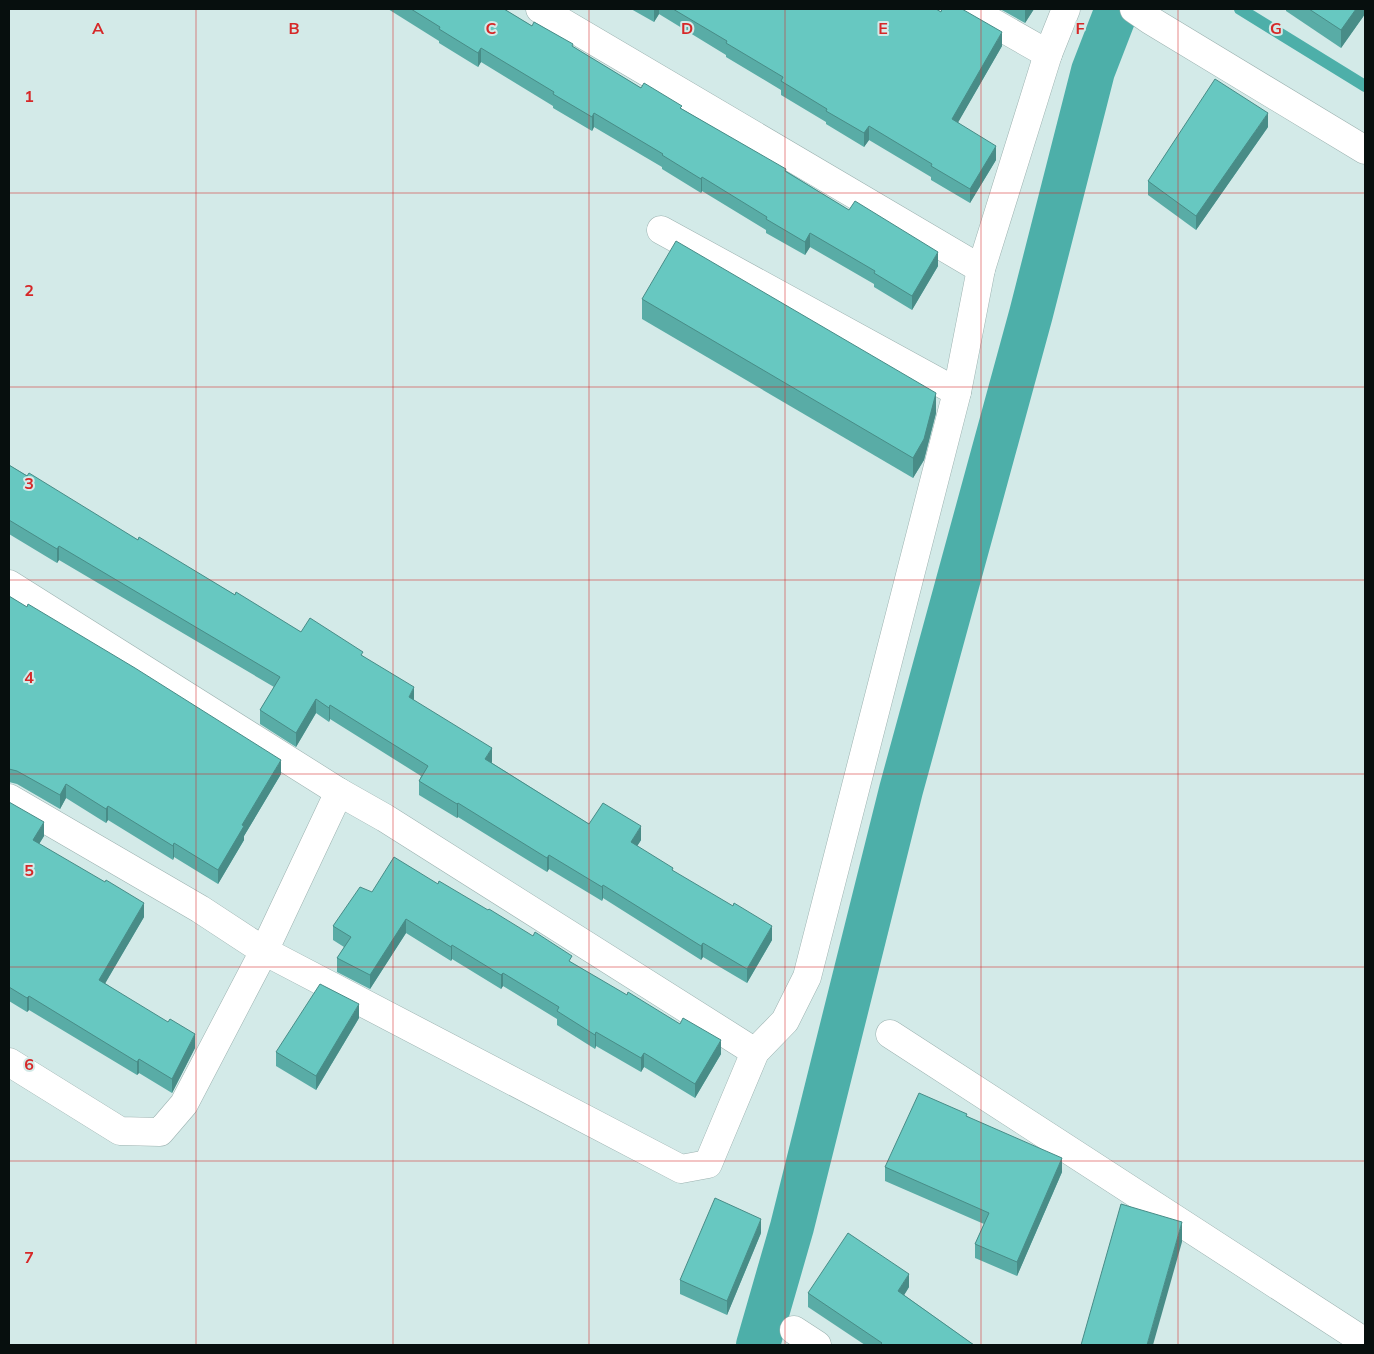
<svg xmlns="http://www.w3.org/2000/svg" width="1374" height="1354" font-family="Mulish,sans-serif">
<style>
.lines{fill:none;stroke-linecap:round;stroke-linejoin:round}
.stream{stroke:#4dafa9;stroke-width:12}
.canal{stroke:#4dafa9;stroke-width:44}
.minor-casing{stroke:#9cb2b0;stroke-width:29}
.minor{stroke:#fff;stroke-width:28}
.wall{fill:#59aca6}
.shaded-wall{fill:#488c87}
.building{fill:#67c8c1;stroke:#488c87}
.grid{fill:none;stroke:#d62828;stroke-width:1;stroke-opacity:0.55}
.grid-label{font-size:16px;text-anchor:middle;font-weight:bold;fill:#d62828;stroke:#d3eae8;stroke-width:4;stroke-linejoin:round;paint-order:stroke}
</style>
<rect width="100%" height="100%" fill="#d3eae8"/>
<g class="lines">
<polyline class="stream" points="1240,9 1365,86"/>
<polyline class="canal" points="758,1345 792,1227 901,790 1031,314 1093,71 1117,9"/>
<defs>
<g id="minor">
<polyline points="540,9 981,269"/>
<polyline points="969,9 1048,54"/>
<polyline points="1134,9 1150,20 1365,150"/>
<polyline points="661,230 957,392"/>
<polyline points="9,584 339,792 385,818 755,1052"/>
<polyline points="339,792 264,951 681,1169 708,1164 755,1052 785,1021 807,977 957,392 981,269 1048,54 1066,9"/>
<polyline points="9,798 200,909 264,951 184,1104 160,1132 120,1131 9,1062"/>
<polyline points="890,1034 1365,1342"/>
<polyline points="794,1330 817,1345"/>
</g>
</defs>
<use href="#minor" class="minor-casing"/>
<use href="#minor" class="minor"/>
</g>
<g class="wall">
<polygon points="388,9 504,9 532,26 573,47 641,88 682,109 786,171 938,266 912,310 874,287 874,284 810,247 805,255 766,233 766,230 702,191 701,193 662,169 662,167 594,127 592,131 553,108 553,106 481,62 478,67 439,43 439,41"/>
<polygon points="631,9 936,9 1002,46 958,122 996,160 970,203 931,180 931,177 869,140 864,147 826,124 826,122 781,95 781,90 726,57 726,55 659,14 654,22"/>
<polygon points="1000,9 1034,9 1025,23"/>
<polygon points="1286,9 1365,9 1365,14 1341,48 1286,11"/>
<polygon points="1268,127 1196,230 1148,195 1148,181"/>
<polygon points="642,299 936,413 924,460 913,478 642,319"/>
<polygon points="9,465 138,540 301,632 363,656 414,700 492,762 492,763 589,824 641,840 637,846 772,940 747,983 703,957 701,960 603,898 602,901 549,869 547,872 458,817 457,818 419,795 419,781 421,776 330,719 329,722 316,713 296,747 260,724 260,710 274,687 59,560 57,563 9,534"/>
<polygon points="9,596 281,774 244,836 244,840 218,884 174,857 173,860 108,820 106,823 66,798 60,809 17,784 9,782"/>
<polygon points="9,802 44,836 39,844 144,917 105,983 195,1048 172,1093 139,1073 137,1075 29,1010 27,1012 9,1001"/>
<polygon points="438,884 572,963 721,1054 695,1098 644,1067 641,1072 596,1046 595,1049 557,1025 557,1019 503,986 501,989 452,959 451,961 406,933 370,989 337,972 337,958 344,947 333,940 333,926 372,892"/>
<polygon points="359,1018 316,1090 276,1066 276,1052"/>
<polygon points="967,1116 1062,1172 1017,1276 975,1258 975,1244 984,1224 885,1181 885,1167"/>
<polygon points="761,1233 727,1315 680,1294 680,1280"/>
<polygon points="909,1287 904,1295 974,1345 865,1345 808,1307 808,1293"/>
</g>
<g class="shaded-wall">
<polygon points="654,9 659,9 659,14 654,22"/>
<polygon points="1025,9 1034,9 1025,23"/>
<polygon points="1356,9 1365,9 1365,14 1341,48 1341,30"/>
<polygon points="1002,32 1002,46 952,133 952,119"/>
<polygon points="481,48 481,62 478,67 478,53"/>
<polygon points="594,113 594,127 592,131 592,117"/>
<polygon points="1268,113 1268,127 1196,230 1196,216"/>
<polygon points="869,126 869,140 864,147 864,133"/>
<polygon points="996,146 996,160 970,203 970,189"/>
<polygon points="702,177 702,191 701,193 701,179"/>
<polygon points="810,233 810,247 805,255 805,242"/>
<polygon points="938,252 938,266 912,310 912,296"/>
<polygon points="936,393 936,413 924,460 913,478 913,458"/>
<polygon points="59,546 59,560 57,563 57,549"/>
<polygon points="414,687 414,701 409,697"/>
<polygon points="316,699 316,713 296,747 296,733"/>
<polygon points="330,705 330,719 329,722 329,708"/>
<polygon points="492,748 492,762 485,773 485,759"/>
<polygon points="281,760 281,774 244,836 244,840 218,884 218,870 242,825"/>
<polygon points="66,784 66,798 60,809 60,795"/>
<polygon points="458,803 458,817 457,818 457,804"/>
<polygon points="108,806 108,820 106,823 106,809"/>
<polygon points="44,822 44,836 33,854 33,840"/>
<polygon points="641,826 641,840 631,856 631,842"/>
<polygon points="174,843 174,857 173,860 173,846"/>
<polygon points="549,855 549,869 547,872 547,858"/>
<polygon points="603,885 603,898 602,901 602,887"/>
<polygon points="144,903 144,917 99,994 99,980"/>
<polygon points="406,919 406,933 370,989 370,975"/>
<polygon points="772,926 772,940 747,983 747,969"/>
<polygon points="703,943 703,957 701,960 701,946"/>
<polygon points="452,945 452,959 451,961 451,947"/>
<polygon points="503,973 503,986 501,989 501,975"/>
<polygon points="29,996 29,1010 27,1012 27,998"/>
<polygon points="359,1004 359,1018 316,1090 316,1076"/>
<polygon points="596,1032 596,1046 595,1049 595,1035"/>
<polygon points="195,1034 195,1048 172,1093 172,1079"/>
<polygon points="721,1040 721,1054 695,1098 695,1084"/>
<polygon points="644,1053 644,1067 641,1072 641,1058"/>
<polygon points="139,1059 139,1073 137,1075 137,1062"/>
<polygon points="1062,1158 1062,1172 1017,1276 1017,1262"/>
<polygon points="761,1219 761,1233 727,1315 727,1301"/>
<polygon points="1182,1222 1182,1242 1153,1345 1147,1345"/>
<polygon points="909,1274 909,1287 898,1305 898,1291"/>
</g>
<g class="building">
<polygon points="411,9 504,9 532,26 534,22 573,44 572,46 641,88 644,83 682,106 680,108 786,169 785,171 849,210 855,201 938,252 912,296 874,273 875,271 810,233 805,242 766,219 767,217 702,177 701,179 662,155 663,154 594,113 592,117 553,94 554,92 481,48 478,53 439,29 440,27"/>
<polygon points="673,9 936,9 941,12 942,9 962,9 1002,32 952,119 996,146 970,189 931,166 932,164 869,126 864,133 826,111 827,109 781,81 783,77 726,43 727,41"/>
<polygon points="1309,9 1356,9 1341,30"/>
<polygon points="1215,79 1268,113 1196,216 1148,181"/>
<polygon points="676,241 936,393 924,439 913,458 642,299"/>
<polygon points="9,465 27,476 29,473 138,540 139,537 235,595 236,592 301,632 310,618 363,652 361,655 414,687 409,697 492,748 485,759 589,824 603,803 641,826 631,842 673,868 672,870 733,906 734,903 772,926 747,969 703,943 701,946 603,885 602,887 549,855 547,858 458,803 457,804 419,781 428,766 330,705 329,708 316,699 296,733 260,710 280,677 59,546 57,549 9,520"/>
<polygon points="9,596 27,607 28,604 135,668 281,760 242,825 244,826 218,870 174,843 173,846 108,806 106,809 66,784 60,795 17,771 9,769"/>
<polygon points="9,802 44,822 33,840 105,882 106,880 144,903 99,980 168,1022 170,1019 195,1034 172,1079 139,1059 137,1062 29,996 27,998 9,987"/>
<polygon points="394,857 438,884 439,881 488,910 489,909 533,936 535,932 572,956 569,961 627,995 628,992 680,1024 683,1018 721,1040 695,1084 644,1053 641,1058 596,1032 595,1035 557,1011 559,1007 503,973 501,975 452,945 451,947 406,919 370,975 337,958 351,937 333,926 360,887 372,892"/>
<polygon points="320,984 359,1004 316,1076 276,1052"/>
<polygon points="919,1093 967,1114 966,1116 1062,1158 1017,1262 975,1244 989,1213 885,1167"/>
<polygon points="715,1198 761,1219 727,1301 680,1280"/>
<polygon points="1121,1204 1182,1222 1147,1345 1081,1345"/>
<polygon points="848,1233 909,1274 898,1291 974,1345 882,1345 881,1344 882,1343 808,1293"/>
</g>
<path class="grid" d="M196,9V1345M393,9V1345M589,9V1345M785,9V1345M981,9V1345M1178,9V1345M9,193H1365M9,387H1365M9,580H1365M9,774H1365M9,967H1365M9,1161H1365"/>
<g class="grid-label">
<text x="98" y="34">A</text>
<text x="294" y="34">B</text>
<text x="491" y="34">C</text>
<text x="687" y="34">D</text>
<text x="883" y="34">E</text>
<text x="1080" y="34">F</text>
<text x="1276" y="34">G</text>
<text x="29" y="102">1</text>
<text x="29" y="296">2</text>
<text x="29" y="489">3</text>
<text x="29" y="683">4</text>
<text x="29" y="876">5</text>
<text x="29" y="1070">6</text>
<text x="29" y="1263">7</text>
</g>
<rect width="1374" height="1354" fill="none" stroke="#070f0e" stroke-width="20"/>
</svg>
